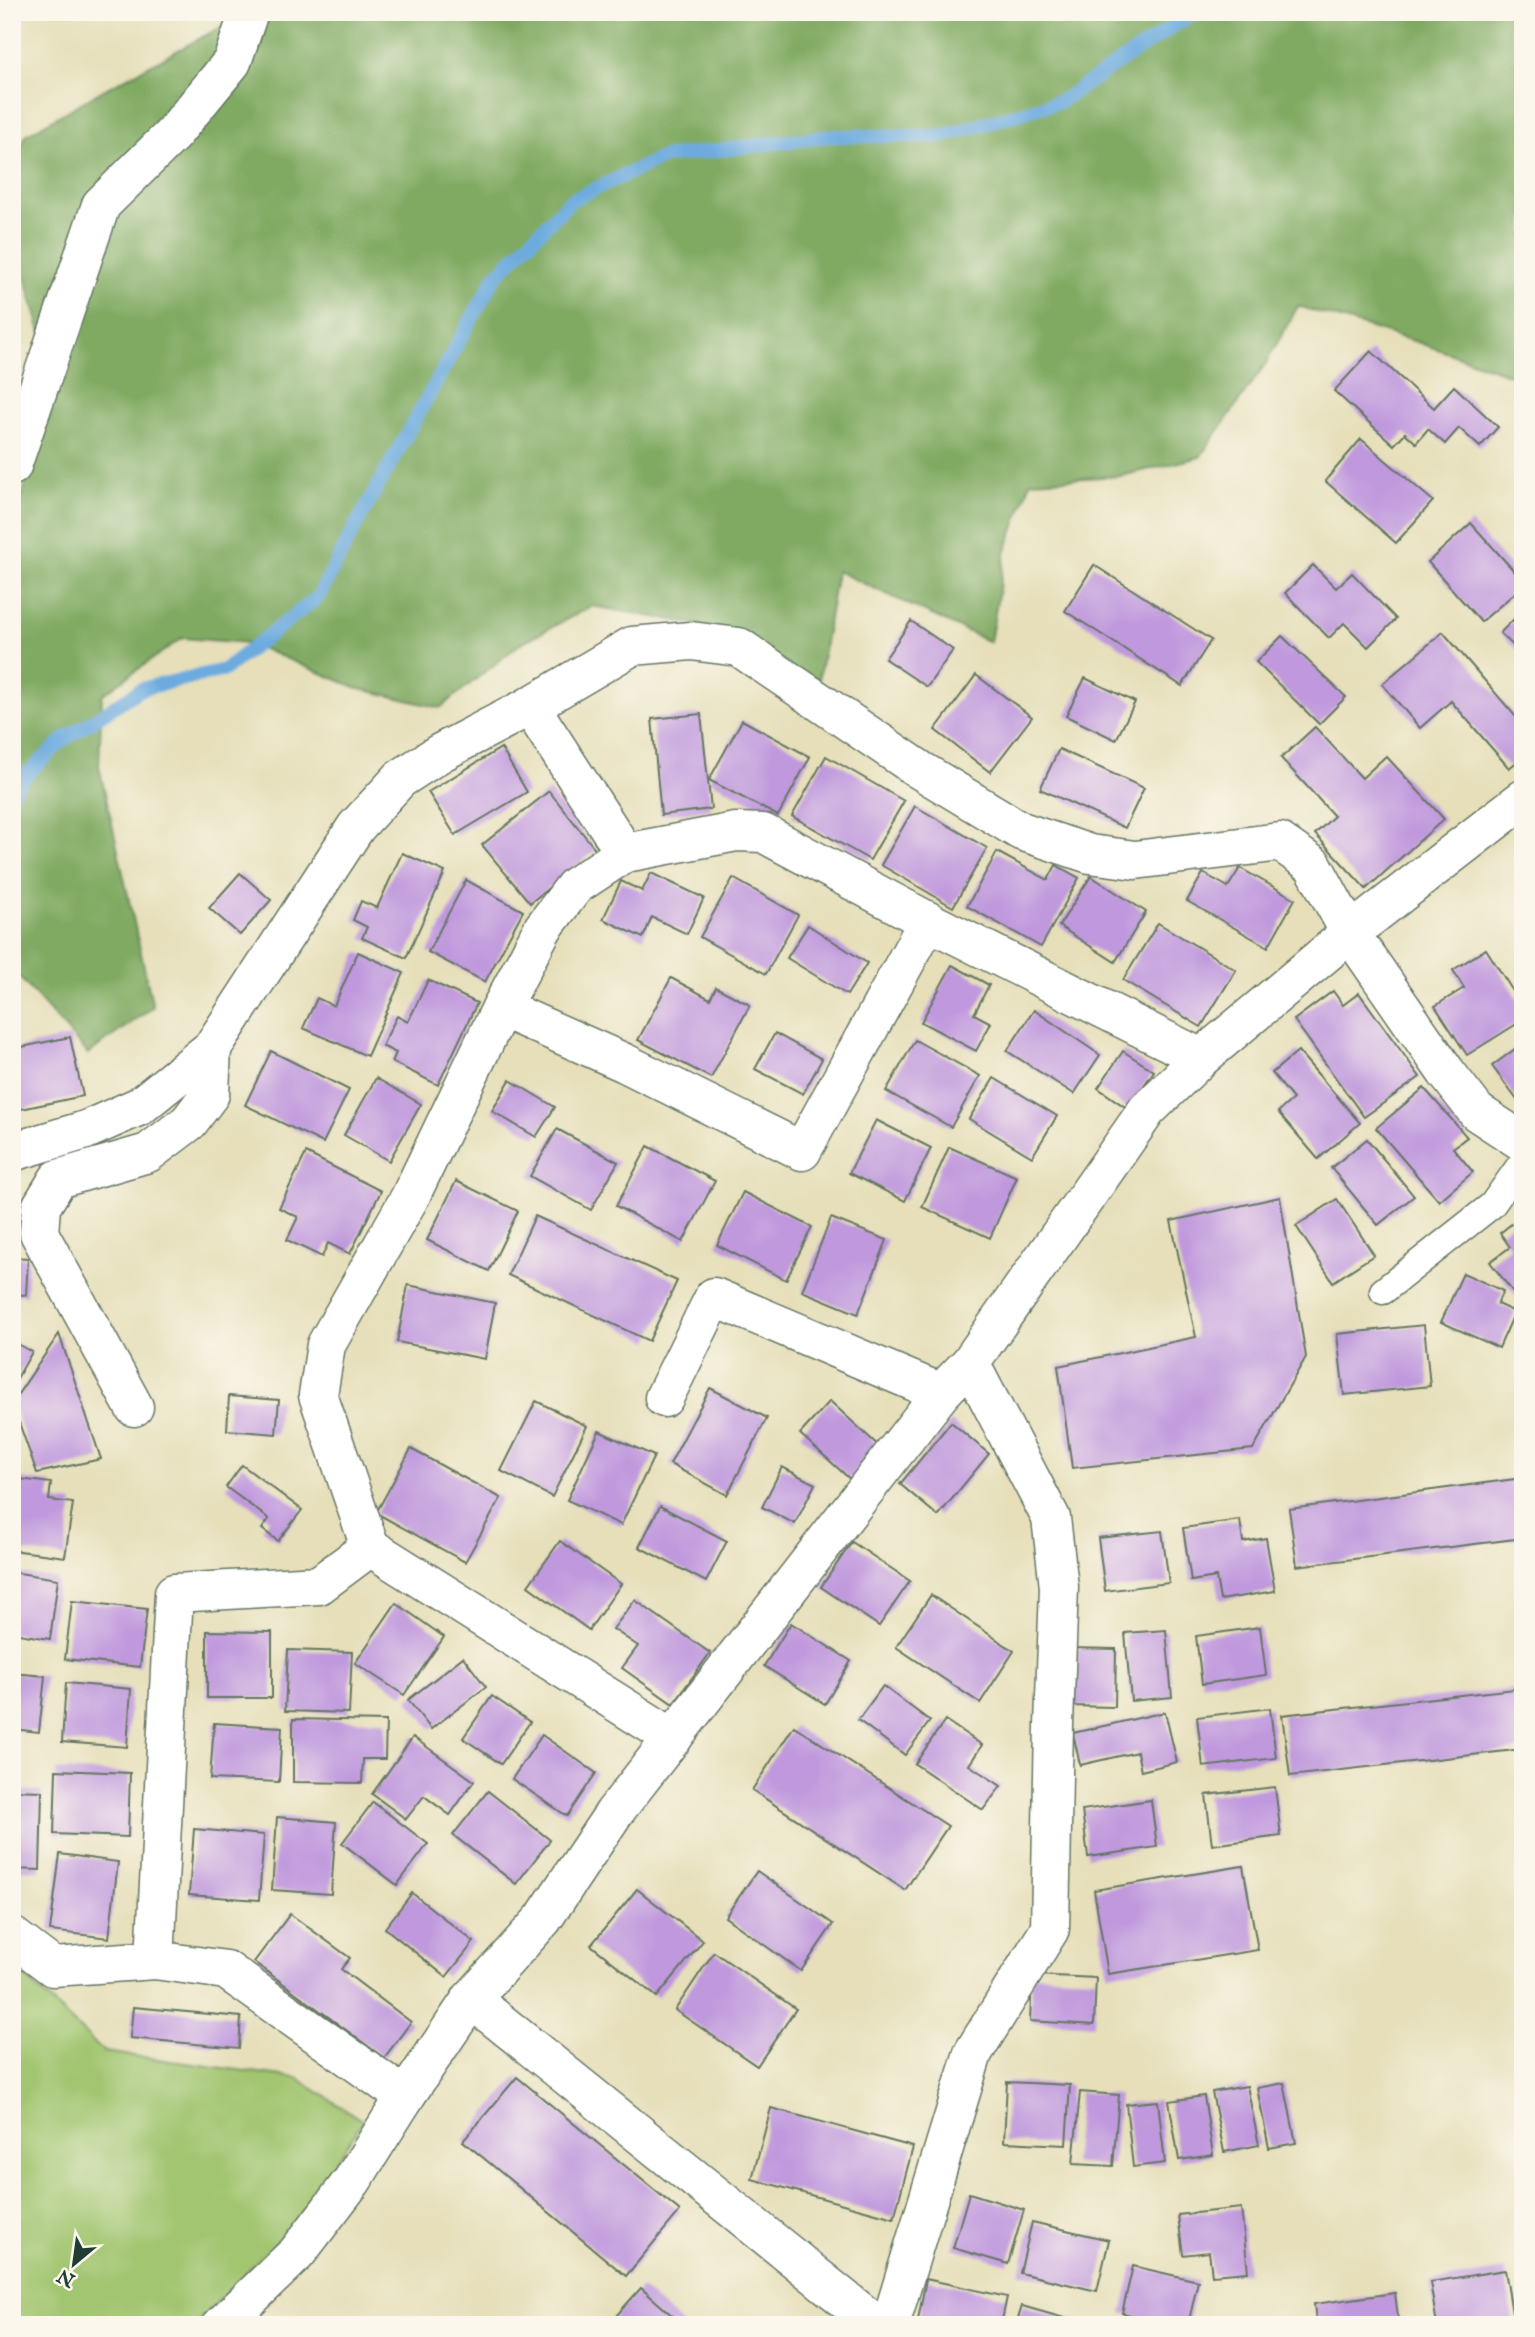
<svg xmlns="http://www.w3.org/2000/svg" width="1535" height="2337" font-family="'IM FELL English',serif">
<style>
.green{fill:#a1c56f;stroke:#608152;stroke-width:2}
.forest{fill:#80aa62;stroke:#50744b;stroke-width:2}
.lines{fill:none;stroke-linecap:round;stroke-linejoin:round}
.stream{stroke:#6dabdf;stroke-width:14}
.building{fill:#bf98dd}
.service-casing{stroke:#657663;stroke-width:29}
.minor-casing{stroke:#657663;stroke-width:41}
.service{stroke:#fff;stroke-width:26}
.minor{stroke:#fff;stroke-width:38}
</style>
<rect width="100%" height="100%" fill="#fbf7ec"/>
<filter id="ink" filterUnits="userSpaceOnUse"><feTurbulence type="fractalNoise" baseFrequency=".0143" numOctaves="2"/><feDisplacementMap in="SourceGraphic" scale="14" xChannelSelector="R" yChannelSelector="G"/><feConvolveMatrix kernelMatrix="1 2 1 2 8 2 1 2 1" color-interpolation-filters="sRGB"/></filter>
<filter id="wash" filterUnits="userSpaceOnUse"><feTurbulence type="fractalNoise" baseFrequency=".00686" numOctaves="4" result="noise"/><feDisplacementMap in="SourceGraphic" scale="28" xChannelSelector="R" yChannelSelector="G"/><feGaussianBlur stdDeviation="1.57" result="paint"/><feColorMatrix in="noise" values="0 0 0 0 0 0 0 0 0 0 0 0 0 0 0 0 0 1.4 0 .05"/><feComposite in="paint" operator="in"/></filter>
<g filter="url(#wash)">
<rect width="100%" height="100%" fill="#e6dfba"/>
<polygon class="green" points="23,1975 104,2052 297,2078 363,2121 293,2225 194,2325 12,2325 12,1986"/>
<polygon class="forest" points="236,12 1523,12 1523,379 1417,342 1298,306 1266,363 1200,457 1121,476 1031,481 1005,554 990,642 837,571 817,690 700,625 592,606 521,643 440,708 357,688 249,643 182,638 102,695 99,766 153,1007 88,1054 12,969 12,524 58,391 30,294 12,216 12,169 26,135 105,89 229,23"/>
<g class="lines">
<polyline class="stream" points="12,794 17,784 63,740 141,689 224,670 318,597 360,518 495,277 571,200 664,157 831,136 943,136 1061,101 1195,12"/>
</g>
<g id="blocks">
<g class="building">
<polygon points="1371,351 1434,408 1454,386 1498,427 1480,447 1459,428 1445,444 1428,429 1416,443 1405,433 1394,445 1334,391"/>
<polygon points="1361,439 1433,501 1396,543 1325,481"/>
<polygon points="1471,523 1523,581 1523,586 1481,622 1428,562"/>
<polygon points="1094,565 1211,640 1182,686 1065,611"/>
<polygon points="1313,565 1336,588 1352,573 1396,619 1368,647 1344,623 1329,638 1285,593"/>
<polygon points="1523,610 1523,655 1500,633"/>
<polygon points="911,621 953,650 927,687 885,659"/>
<polygon points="1443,632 1523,725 1523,757 1509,768 1451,701 1420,728 1382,684"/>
<polygon points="1282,636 1346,697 1319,724 1256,662"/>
<polygon points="976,675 1032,717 990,772 935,730"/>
<polygon points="1085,678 1135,702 1116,740 1066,716"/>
<polygon points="701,714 711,809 661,815 652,719"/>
<polygon points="742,720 810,757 778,816 709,780"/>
<polygon points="1315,727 1362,778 1386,756 1444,819 1366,889 1315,834 1334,816 1281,758"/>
<polygon points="501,748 527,792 455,835 428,792"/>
<polygon points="1059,749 1144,788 1125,828 1040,789"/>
<polygon points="826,756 904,801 870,860 792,816"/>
<polygon points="549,791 596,850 530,903 482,845"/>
<polygon points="915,806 987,848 953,907 881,865"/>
<polygon points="997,852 1048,880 1056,865 1079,878 1041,947 967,906"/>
<polygon points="402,853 445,872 406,958 362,938 367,927 353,920 361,901 377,908"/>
<polygon points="1240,868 1295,899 1268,947 1187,901 1203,873 1228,887"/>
<polygon points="240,873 271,900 240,935 209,908"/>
<polygon points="651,873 704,898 687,934 652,917 643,938 603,919 621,881 642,891"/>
<polygon points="1091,876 1146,912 1115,962 1059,926"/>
<polygon points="733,878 798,915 766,974 700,937"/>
<polygon points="466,880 523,911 485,982 428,952"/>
<polygon points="1158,923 1236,970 1201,1027 1123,980"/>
<polygon points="808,925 867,963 847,995 787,958"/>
<polygon points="1486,949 1523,1007 1523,1020 1467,1055 1435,1006 1464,988 1453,970"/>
<polygon points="358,952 404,973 367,1056 303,1028 317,998 334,1006"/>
<polygon points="952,965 989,985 974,1014 991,1023 976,1051 921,1022"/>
<polygon points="671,978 710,999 716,987 750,1005 711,1078 638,1040"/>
<polygon points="428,980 477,1003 438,1085 392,1062 396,1053 382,1046 397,1016 408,1022"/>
<polygon points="1333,991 1343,1005 1359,993 1420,1077 1364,1117 1294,1020"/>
<polygon points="1034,1010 1100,1055 1074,1094 1007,1051"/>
<polygon points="775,1033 822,1059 803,1094 755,1069"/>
<polygon points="70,1037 83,1096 12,1111 12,1049"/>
<polygon points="915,1040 980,1076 951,1127 886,1091"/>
<polygon points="1523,1043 1523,1108 1492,1066"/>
<polygon points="271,1051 349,1090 323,1143 245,1105"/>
<polygon points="1123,1051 1154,1071 1128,1109 1098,1088"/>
<polygon points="1298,1051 1360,1123 1318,1159 1278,1112 1293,1099 1272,1073"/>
<polygon points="376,1078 421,1104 389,1161 344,1135"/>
<polygon points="994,1078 1057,1116 1032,1157 969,1119"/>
<polygon points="510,1080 555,1107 536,1137 492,1111"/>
<polygon points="1424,1088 1467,1137 1453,1148 1473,1172 1439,1201 1376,1128"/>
<polygon points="876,1120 931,1148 905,1201 849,1173"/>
<polygon points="557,1129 618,1162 591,1210 530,1176"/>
<polygon points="1367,1139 1414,1196 1378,1225 1331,1168"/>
<polygon points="648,1146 715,1181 683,1242 616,1206"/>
<polygon points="949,1147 1017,1177 990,1238 922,1207"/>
<polygon points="306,1153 381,1191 350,1254 328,1243 322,1257 287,1240 298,1217 279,1208"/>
<polygon points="456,1181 518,1211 489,1271 427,1240"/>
<polygon points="743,1192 812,1227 786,1280 717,1245"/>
<polygon points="1280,1197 1306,1357 1253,1449 1072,1468 1058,1366 1196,1337 1171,1221"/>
<polygon points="1337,1199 1374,1255 1333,1282 1296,1226"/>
<polygon points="535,1216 677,1281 649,1341 508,1275"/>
<polygon points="1520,1217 1523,1220 1523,1305 1490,1262 1510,1247 1500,1233"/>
<polygon points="831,1218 887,1240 858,1314 802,1291"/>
<polygon points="12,1257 28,1258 26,1295 12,1294"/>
<polygon points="1463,1273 1503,1291 1497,1304 1515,1312 1499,1348 1441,1322"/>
<polygon points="408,1285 495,1303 485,1359 397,1342"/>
<polygon points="1424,1325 1430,1386 1344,1395 1337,1334"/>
<polygon points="59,1334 101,1459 37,1473 12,1403"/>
<polygon points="12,1341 32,1352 12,1387"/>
<polygon points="710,1388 767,1418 727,1495 670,1464"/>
<polygon points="229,1396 279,1400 276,1434 227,1430"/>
<polygon points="536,1401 587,1426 552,1497 501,1471"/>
<polygon points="830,1401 881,1448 851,1480 800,1434"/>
<polygon points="951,1422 989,1454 938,1516 900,1484"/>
<polygon points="599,1431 654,1456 621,1525 567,1500"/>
<polygon points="411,1449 501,1498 465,1562 376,1513"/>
<polygon points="242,1465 302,1510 278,1541 262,1529 269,1519 226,1487"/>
<polygon points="782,1467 815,1484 795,1524 762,1507"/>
<polygon points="12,1478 51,1483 49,1500 73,1503 65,1557 12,1550"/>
<polygon points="1523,1478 1523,1538 1297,1566 1289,1509"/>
<polygon points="660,1506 727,1541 706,1582 639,1547"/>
<polygon points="1240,1520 1243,1542 1266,1538 1275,1591 1220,1600 1216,1577 1191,1581 1183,1528"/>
<polygon points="1162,1531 1169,1583 1105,1591 1098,1538"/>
<polygon points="560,1541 621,1584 589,1630 528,1586"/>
<polygon points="852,1542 910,1581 879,1626 821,1587"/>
<polygon points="12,1572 58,1579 50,1639 12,1633"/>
<polygon points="931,1595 1014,1651 980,1703 896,1647"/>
<polygon points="635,1600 710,1653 673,1704 622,1668 638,1646 613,1629"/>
<polygon points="72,1601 147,1609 140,1667 65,1659"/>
<polygon points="396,1603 444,1637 404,1695 355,1663"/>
<polygon points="791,1623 851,1661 825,1704 764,1666"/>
<polygon points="1260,1627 1266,1675 1202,1684 1196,1636"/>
<polygon points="1166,1630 1172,1697 1131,1701 1125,1633"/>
<polygon points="207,1631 272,1632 272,1698 207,1698"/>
<polygon points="1068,1648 1116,1649 1115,1707 1068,1706"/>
<polygon points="288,1650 352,1652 349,1713 285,1711"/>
<polygon points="463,1657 486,1687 431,1729 408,1700"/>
<polygon points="12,1673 45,1676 39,1732 12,1729"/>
<polygon points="66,1683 131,1689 127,1747 62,1742"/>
<polygon points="883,1686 930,1721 905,1755 858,1720"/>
<polygon points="1523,1688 1523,1749 1290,1776 1282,1715"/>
<polygon points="492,1696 530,1722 501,1764 463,1738"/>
<polygon points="1270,1708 1276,1758 1203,1767 1197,1717"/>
<polygon points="1165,1712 1177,1762 1141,1771 1137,1752 1080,1765 1073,1733"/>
<polygon points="293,1719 386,1721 385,1759 363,1759 362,1783 293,1782"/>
<polygon points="945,1720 982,1745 969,1765 1001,1786 983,1810 915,1764"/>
<polygon points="214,1723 282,1727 279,1782 210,1779"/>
<polygon points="794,1726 948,1826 905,1890 752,1790"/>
<polygon points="542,1735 596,1773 567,1816 512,1779"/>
<polygon points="413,1737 474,1781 450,1815 424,1796 406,1819 372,1794"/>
<polygon points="56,1770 130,1773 128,1837 54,1834"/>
<polygon points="1275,1787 1281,1836 1212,1845 1206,1795"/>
<polygon points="12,1790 42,1791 40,1870 12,1869"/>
<polygon points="488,1791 550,1840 516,1884 453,1835"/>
<polygon points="1151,1800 1157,1847 1088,1857 1082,1810"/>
<polygon points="373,1802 428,1844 397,1885 342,1843"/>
<polygon points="277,1817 336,1822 331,1894 272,1890"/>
<polygon points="194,1829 264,1835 259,1900 189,1895"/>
<polygon points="60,1854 118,1862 109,1938 50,1931"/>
<polygon points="1243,1866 1258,1950 1108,1974 1094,1890"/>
<polygon points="757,1871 833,1924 801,1971 725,1917"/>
<polygon points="637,1889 703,1941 657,1997 591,1945"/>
<polygon points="412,1893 474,1942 446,1977 385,1928"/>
<polygon points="290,1914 350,1958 341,1969 411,2022 384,2058 254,1962"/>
<polygon points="714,1952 796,2009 757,2066 675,2010"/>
<polygon points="1032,1975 1096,1978 1094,2025 1030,2021"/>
<polygon points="133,2007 241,2017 239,2048 130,2038"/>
<polygon points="517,2077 680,2211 626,2276 463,2141"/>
<polygon points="1007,2082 1070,2085 1066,2145 1004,2142"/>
<polygon points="1284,2083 1296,2143 1269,2148 1257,2088"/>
<polygon points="1247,2086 1259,2145 1224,2152 1212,2092"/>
<polygon points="1080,2092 1119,2095 1113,2166 1073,2164"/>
<polygon points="1204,2096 1213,2155 1179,2160 1169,2101"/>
<polygon points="1158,2101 1165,2163 1133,2167 1126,2104"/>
<polygon points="771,2108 913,2147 894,2218 752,2179"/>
<polygon points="969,2193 1024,2210 1008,2264 953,2248"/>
<polygon points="1241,2208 1248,2272 1212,2275 1209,2252 1183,2255 1178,2215"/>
<polygon points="1032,2222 1109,2240 1097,2291 1020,2273"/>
<polygon points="1133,2266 1198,2281 1188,2325 1176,2325 1122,2313"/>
<polygon points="1505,2270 1514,2325 1437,2325 1430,2282"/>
<polygon points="926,2279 1007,2297 1001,2325 941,2325 918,2320"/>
<polygon points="641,2288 683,2325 608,2325"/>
<polygon points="1395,2293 1399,2325 1297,2325 1297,2323 1316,2321 1314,2304"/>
<polygon points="1022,2306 1085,2324 1085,2325 1016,2325"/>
</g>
</g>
</g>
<g filter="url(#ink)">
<use href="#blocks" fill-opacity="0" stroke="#657663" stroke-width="2"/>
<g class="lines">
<defs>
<polyline id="service" points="1383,1291 1492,1205 1523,1161"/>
<g id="minor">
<polyline points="12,466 101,205 172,135 232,62 249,12"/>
<polyline points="530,706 625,853"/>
<polyline points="501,1008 625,1063 802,1151 928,921"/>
<polyline points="12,1152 86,1130 140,1106 212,1048 356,827 400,779 440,753 530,706 632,646 691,641 739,647 920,770 1021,831 1090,854 1135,860 1280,842 1313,865 1350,933 1446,1072 1477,1112 1523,1142"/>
<polyline points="664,1398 714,1297 941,1393"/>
<polyline points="134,1407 39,1233 41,1207 58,1179 148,1153 189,1122 210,1094 212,1048"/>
<polyline points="370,1547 673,1738"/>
<polyline points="12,1936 53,1967 155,1960 226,1970 405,2097"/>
<polyline points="155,1960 174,1593 319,1585 370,1547 318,1395 326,1345 410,1197 501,1008 543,928 575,886 625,853 736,832 763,833 928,921 1201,1058"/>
<polyline points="471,1999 877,2325"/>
<polyline points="222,2325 297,2253 352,2181 405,2097 471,1999 543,1919 614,1813 941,1393 970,1363 1147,1110 1201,1058 1350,933 1523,799"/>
<polyline points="890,2325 973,2053 1050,1929 1054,1725 1059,1587 1051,1518 970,1363"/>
</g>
</defs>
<use href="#service" class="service-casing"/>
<use href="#minor" class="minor-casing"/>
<use href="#service" class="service"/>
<use href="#minor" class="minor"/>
</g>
</g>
<rect width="1535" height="2337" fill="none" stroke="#fbf7ec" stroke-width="42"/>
<g transform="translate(74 2264) rotate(209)" stroke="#fbf7ec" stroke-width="5" paint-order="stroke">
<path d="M0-5L12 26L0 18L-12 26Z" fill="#1f3d34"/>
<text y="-10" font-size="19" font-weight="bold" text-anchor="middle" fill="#1f3d34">N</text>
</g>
</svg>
